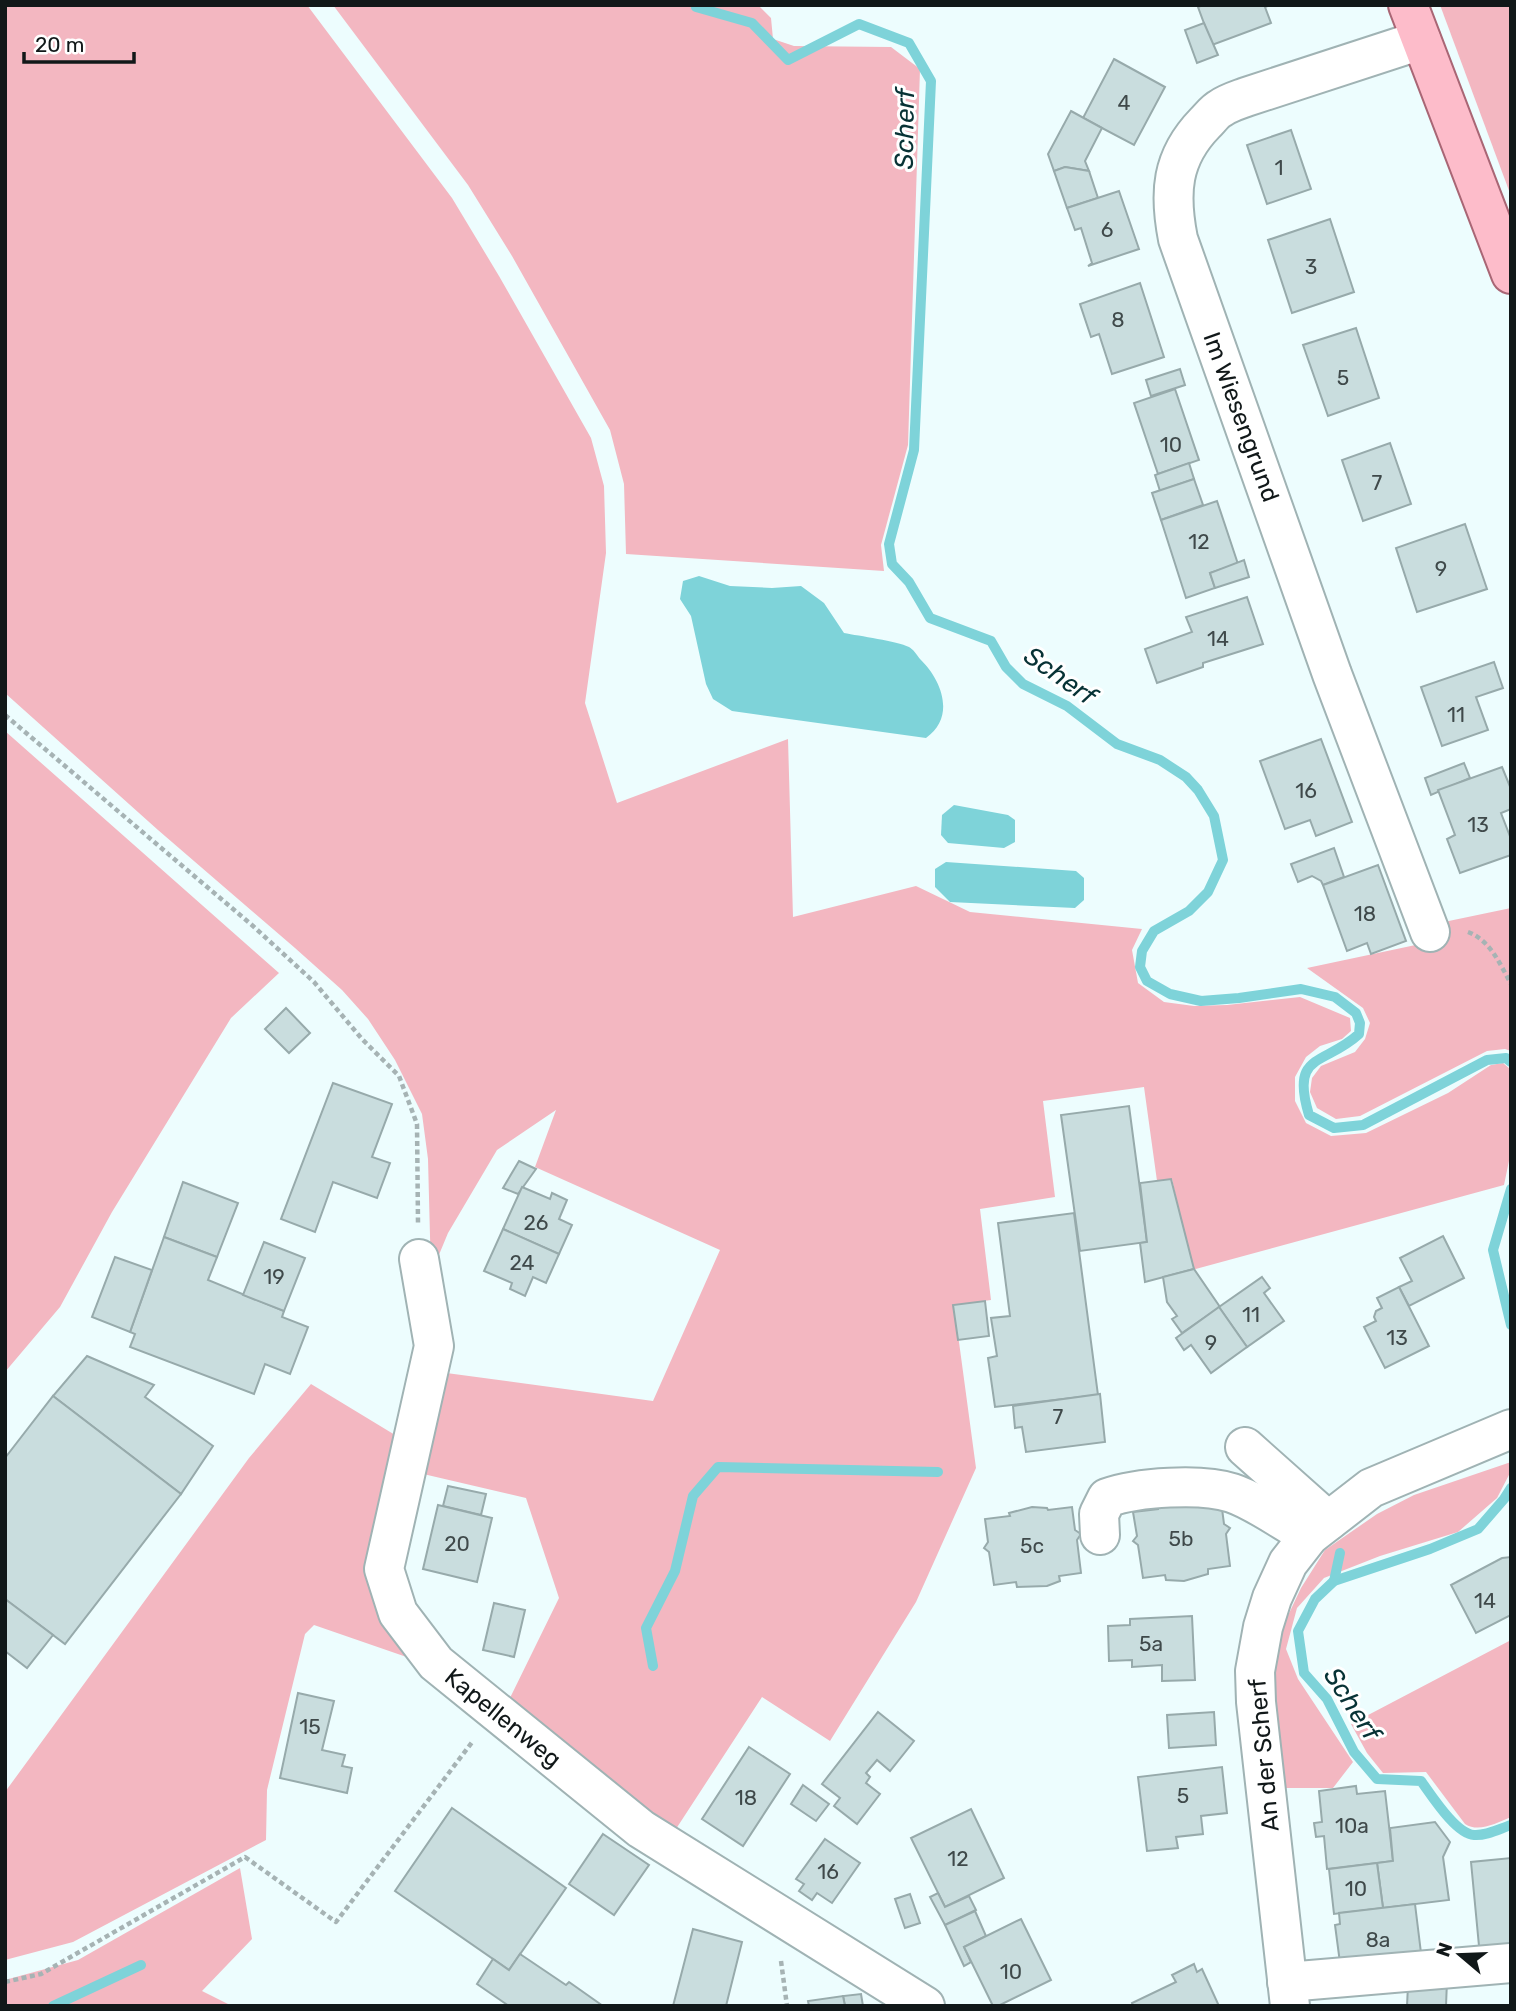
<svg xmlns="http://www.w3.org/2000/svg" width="1516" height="2011" font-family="Rubik,sans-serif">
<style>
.green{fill:#f3b7c1}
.water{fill:#7ed3d9}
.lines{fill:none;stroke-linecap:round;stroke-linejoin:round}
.stream{stroke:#7ed3d9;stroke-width:10}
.building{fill:#c9ddde;stroke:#97aaab;stroke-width:2}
.minor-casing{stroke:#a0b3b4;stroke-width:42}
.major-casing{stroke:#a96675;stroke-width:42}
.path{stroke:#a6b3b4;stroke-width:4.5;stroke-dasharray:5 3.5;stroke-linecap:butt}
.minor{stroke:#fff;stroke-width:38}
.major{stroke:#fdbcca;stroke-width:38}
.labels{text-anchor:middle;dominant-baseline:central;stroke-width:6;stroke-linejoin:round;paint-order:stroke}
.number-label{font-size:21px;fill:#3f494a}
.street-label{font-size:24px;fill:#111819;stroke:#fff}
.water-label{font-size:26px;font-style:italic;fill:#073235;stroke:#fff}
</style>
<rect width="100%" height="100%" fill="#edfdfe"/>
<g class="green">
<polygon points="5,5 307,5 452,198 499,276 591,438 604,486 606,553 585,703 617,803 788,739 793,917 916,886 970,912 1142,929 1132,950 1138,983 1164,1002 1194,1006 1227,1005 1300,997 1350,1018 1351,1031 1342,1039 1320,1046 1306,1057 1295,1077 1295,1101 1306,1123 1331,1136 1366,1133 1448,1093 1491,1065 1503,1063 1510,1069 1511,1151 1504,1185 1192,1270 1172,1179 1157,1181 1144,1087 1043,1101 1055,1197 980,1209 991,1300 954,1305 976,1468 916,1602 830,1741 762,1697 674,1832 506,1706 559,1598 526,1498 419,1473 439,1372 653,1401 720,1250 535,1167 556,1110 497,1150 448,1233 431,1274 428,1159 422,1114 395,1060 368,1019 342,990 295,948 158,830 5,693"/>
<polygon points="333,5 758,5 771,18 773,39 794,46 891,47 920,69 908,445 881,545 884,571 626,554 624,484 610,430 512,256 468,185"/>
<polygon points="1440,5 1511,5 1511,196"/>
<polygon points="5,731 279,973 231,1018 112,1212 60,1307 5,1372"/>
<polygon points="1511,908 1511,1051 1505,1049 1487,1051 1360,1116 1336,1119 1317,1108 1310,1092 1312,1078 1321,1066 1355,1052 1365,1039 1370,1023 1363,1008 1307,968 1425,943 1420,927"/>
<polygon points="311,1384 400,1438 371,1552 421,1662 314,1625 305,1634 267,1790 266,1840 73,1942 5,1960 5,1792 249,1458"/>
<polygon points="1511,1462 1511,1471 1497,1498 1458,1532 1380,1556 1324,1578 1297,1608 1286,1649 1298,1679 1353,1762 1333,1788 1281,1788 1270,1700 1275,1659 1284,1624 1301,1588 1325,1550 1377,1514 1414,1495"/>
<path d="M1511,1640V1817C1496,1823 1479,1833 1465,1824L1426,1772L1383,1773L1367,1753L1351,1724Z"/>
<polygon points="240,1868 252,1939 202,1991 232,2006 5,2006 5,1980 78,1960"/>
</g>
<g class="water">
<path d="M699,576L730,586L772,588L801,586L824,603L844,633C859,636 897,641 909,647C913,649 917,655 920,659C942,680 956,717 926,738L732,711L713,699L706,684L691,616L680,599L683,581Z"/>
<polygon points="954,805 1008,815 1015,820 1015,842 1004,848 948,843 941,835 942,815"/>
<polygon points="946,862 1076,871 1084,878 1084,900 1075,908 950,902 935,887 935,869"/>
</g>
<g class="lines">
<g class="stream">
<path d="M696,5V7L752,23L788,60L859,24L909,43L931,81L914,450L889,544L892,564L909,582L930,618L991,641L1006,667L1023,684L1067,706L1117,744L1160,760L1186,777L1198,790L1214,816L1223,860L1208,892L1189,911L1154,931L1142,951L1140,967L1147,981L1170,994L1201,1001L1239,998L1301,989L1335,997L1356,1013L1360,1023L1359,1034C1324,1066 1290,1052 1309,1115L1334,1128L1363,1125L1487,1060L1506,1058L1511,1062"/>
<polyline points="1511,1189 1493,1250 1511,1325"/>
<path d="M1511,1488L1504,1499L1478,1529L1430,1549L1334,1581L1315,1599L1298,1631L1304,1673L1327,1699L1354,1752L1377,1779L1421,1781C1432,1796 1456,1834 1474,1835C1486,1836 1499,1829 1511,1825"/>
<polyline points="1334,1581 1340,1553"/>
<polyline points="653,1666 646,1628 675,1571 693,1496 718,1467 938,1472"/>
<polyline points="53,2006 141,1965"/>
</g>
</g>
<g class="building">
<polygon points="1203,5 1270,5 1265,7 1271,23 1212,45 1198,7"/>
<polygon points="1204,23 1218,55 1197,63 1185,30"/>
<polygon points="1114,59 1165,87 1134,145 1083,118"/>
<polygon points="1071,111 1102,128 1085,161 1089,171 1065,167 1054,171 1048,154"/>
<polygon points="1291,130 1311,189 1267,204 1247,145"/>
<polygon points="1065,167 1089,171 1098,198 1067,208 1054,171"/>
<polygon points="1119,191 1139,249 1088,266 1092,263 1081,228 1075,230 1067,208"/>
<polygon points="1330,219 1354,292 1292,313 1268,240"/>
<polygon points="1140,283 1164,357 1112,374 1099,334 1091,337 1080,304"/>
<polygon points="1356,328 1379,398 1328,416 1303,345"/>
<polygon points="1180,369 1185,385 1151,396 1146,380"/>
<polygon points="1175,389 1199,460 1158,474 1134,403"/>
<polygon points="1390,443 1411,504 1363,521 1342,460"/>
<polygon points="1189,463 1194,479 1160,491 1155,475"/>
<polygon points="1194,479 1203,505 1161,520 1152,493"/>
<polygon points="1217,501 1238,564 1210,573 1215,588 1186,598 1161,520"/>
<polygon points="1465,524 1487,589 1417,612 1396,548"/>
<polygon points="1244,560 1249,577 1215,588 1210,573"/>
<polygon points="1247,597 1263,644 1203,663 1203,667 1157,683 1145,649 1192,632 1186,617"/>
<polygon points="1494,662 1503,688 1476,697 1488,730 1442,746 1421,687"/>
<polygon points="1321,739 1352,822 1316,836 1310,820 1285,829 1260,761"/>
<polygon points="1464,763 1470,778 1431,795 1425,778"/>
<polygon points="1502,767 1511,789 1511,809 1501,813 1511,839 1511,855 1460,873 1447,839 1455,835 1438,790"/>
<polygon points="1334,848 1344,877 1323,885 1321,881 1312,876 1298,882 1291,864"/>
<polygon points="1378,865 1406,941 1371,954 1367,943 1347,951 1323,885"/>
<polygon points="286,1008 310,1033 289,1053 265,1029"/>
<polygon points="333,1083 392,1104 372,1157 390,1163 377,1198 333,1182 315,1232 281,1219"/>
<polygon points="1129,1106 1147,1242 1080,1251 1061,1115"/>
<polygon points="519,1161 536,1169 518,1194 503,1188"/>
<polygon points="1171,1179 1194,1269 1145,1282 1140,1243 1147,1242 1140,1183"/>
<polygon points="183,1182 238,1203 217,1257 164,1237"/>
<polygon points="522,1187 550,1199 552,1193 567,1200 559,1219 572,1225 559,1254 503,1229"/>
<polygon points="1074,1213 1098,1395 995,1407 988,1358 997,1356 991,1318 1010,1316 998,1223"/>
<polygon points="503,1229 559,1254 546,1283 533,1277 525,1296 510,1289 512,1283 484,1271"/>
<polygon points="1443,1236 1464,1278 1409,1306 1399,1287 1412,1281 1400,1258"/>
<polygon points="164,1237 217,1257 208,1280 284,1311 282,1317 308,1327 290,1374 265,1364 254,1394 130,1347 135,1334 130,1332"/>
<polygon points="264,1242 305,1258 284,1311 243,1295"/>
<polygon points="115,1257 152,1270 130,1332 92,1317"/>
<polygon points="1194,1269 1220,1307 1182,1333 1172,1319 1177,1316 1167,1302 1163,1277"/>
<polygon points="1262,1277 1270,1288 1264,1293 1284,1321 1247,1347 1219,1307"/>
<polygon points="1399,1287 1429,1346 1385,1368 1364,1327 1376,1321 1374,1317 1376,1311 1382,1308 1377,1298"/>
<polygon points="985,1301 989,1336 958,1340 953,1305"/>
<polygon points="1219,1307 1247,1347 1211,1373 1191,1345 1184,1350 1176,1338"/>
<polygon points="87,1356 154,1385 145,1397 213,1446 181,1494 53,1396"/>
<polygon points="1100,1394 1105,1442 1026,1452 1022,1427 1015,1428 1013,1406"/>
<polygon points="53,1396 181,1494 65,1644 5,1599 5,1458"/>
<polygon points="448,1486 486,1494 481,1515 443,1506"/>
<polygon points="1221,1501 1224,1524 1230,1528 1226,1534 1230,1566 1208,1569 1208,1574 1184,1581 1166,1580 1165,1575 1143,1578 1138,1545 1133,1541 1137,1536 1133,1512 1158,1509 1158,1506"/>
<polygon points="438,1505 492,1518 477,1582 423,1569"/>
<polygon points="1032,1507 1047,1508 1048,1510 1072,1507 1075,1530 1081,1534 1077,1540 1081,1573 1059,1576 1060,1581 1047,1586 1017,1587 1016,1582 994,1585 989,1552 984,1548 988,1542 985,1519 1010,1516 1009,1513"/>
<polygon points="1511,1557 1511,1615 1476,1633 1451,1585 1502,1558"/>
<polygon points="5,1599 53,1635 27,1668 5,1651"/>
<polygon points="494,1603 525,1610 514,1657 483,1650"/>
<polygon points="1192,1616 1195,1680 1162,1681 1162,1665 1132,1667 1132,1660 1109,1661 1108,1626 1130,1625 1130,1619"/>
<polygon points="298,1693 334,1701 322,1750 345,1755 342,1766 352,1768 347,1793 280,1778"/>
<polygon points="878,1712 914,1741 890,1771 877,1760 866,1773 870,1777 866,1783 880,1794 857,1824 834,1806 840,1798 822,1784"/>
<polygon points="1214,1712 1216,1745 1169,1748 1167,1715"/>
<polygon points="749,1747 790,1774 743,1846 702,1819"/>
<polygon points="1222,1767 1227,1813 1201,1816 1203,1834 1176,1837 1178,1848 1147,1851 1138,1777"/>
<polygon points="803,1785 829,1804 816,1821 791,1804"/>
<polygon points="1356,1786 1357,1794 1385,1791 1393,1861 1327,1869 1324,1836 1316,1837 1314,1823 1322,1822 1319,1791"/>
<polygon points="452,1808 566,1888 509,1970 395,1891"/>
<polygon points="971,1809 1004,1878 945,1907 911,1838"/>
<polygon points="1435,1822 1450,1842 1443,1857 1449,1900 1383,1908 1377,1863 1393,1861 1390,1828"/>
<polygon points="603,1834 649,1865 614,1915 569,1884"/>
<polygon points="825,1839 860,1863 832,1903 817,1893 812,1900 799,1891 804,1884 796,1879"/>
<polygon points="1511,1858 1511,1953 1479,1946 1471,1862"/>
<polygon points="1377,1863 1383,1908 1334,1914 1329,1869"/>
<polygon points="938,1893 945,1907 969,1896 976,1910 945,1925 930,1897"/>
<polygon points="910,1894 920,1923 905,1928 895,1899"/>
<polygon points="1415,1904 1421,1953 1340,1963 1335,1925 1340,1924 1339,1913"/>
<polygon points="975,1911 986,1936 964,1947 971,1962 964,1966 945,1925"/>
<polygon points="1021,1919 1051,1980 998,2006 993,2006 964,1947"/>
<polygon points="693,1929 742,1942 726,2006 673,2006"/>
<polygon points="520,1954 566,1985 569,1982 603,2006 509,2006 477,1984 493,1959 509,1970"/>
<polygon points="1194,1964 1197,1972 1202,1969 1219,2006 1133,2006 1132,2003 1176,1982 1172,1975"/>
<polygon points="1447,1981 1446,2006 1407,2006 1408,1985"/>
<polygon points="861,1994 863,2006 845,2006 843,1996"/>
<polygon points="843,1996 845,2006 809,2006 808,2001"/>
</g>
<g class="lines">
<defs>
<g id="minor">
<path d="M1421,40L1246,97C1238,100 1228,103 1221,108C1215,111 1210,118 1205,123C1171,158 1169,193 1178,239L1332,674L1430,932"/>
<polyline points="419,1259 434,1346 384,1569 398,1613 436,1663 641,1829 925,2006"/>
<polyline points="1245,1447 1328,1521"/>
<path d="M1100,1535L1099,1514L1107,1498C1137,1487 1202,1483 1232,1493C1256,1501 1286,1523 1309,1536"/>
<polyline points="1287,1982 1511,1963"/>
<polyline points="1290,2006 1256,1702 1255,1671 1263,1627 1272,1598 1288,1563 1309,1536 1371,1488 1511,1429"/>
</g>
<polyline id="major" points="1408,5 1511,274"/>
</defs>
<use href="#minor" class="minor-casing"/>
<use href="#major" class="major-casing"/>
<g class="path">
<polyline points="5,715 253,926 314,982 362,1039 399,1076 417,1124 418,1223"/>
<path d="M1468,932C1490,940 1500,964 1511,984"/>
<polyline points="781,1961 787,2006"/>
<polyline points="5,1982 41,1974 245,1857 336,1922 473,1741"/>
</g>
<use href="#minor" class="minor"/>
<use href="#major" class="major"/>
</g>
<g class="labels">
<g class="number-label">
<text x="1124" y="102">4</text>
<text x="1279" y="167">1</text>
<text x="1107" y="229">6</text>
<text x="1311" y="266">3</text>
<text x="1118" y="319">8</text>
<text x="1343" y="377">5</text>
<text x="1171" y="444">10</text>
<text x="1377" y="482">7</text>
<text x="1199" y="541">12</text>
<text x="1441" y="568">9</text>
<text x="1218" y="638">14</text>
<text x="1456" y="714">11</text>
<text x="1306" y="790">16</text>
<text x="1478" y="824">13</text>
<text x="1365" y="913">18</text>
<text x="536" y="1222">26</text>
<text x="522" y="1262">24</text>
<text x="274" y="1276">19</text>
<text x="1251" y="1314">11</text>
<text x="1397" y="1337">13</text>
<text x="1211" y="1342">9</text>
<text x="1058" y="1416">7</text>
<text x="1181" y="1538">5b</text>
<text x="457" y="1543">20</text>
<text x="1032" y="1545">5c</text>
<text x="1485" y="1600">14</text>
<text x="1151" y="1643">5a</text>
<text x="310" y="1726">15</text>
<text x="1183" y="1795">5</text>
<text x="746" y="1797">18</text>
<text x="1352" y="1825">10a</text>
<text x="958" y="1858">12</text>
<text x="828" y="1871">16</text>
<text x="1356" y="1888">10</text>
<text x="1378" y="1939">8a</text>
<text x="1011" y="1971">10</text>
</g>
<g class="street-label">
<text transform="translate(1241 417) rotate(70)">Im Wiesengrund</text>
<text transform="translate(503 1718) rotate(39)">Kapellenweg</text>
<text transform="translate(1264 1755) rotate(-95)">An der Scherf</text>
</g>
<g class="water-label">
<text transform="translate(905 129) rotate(-89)">Scherf</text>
<text transform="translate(1060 676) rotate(35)">Scherf</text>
<text transform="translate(1352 1704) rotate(57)">Scherf</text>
</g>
</g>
<rect width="1516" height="2011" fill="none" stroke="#111819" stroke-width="14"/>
<g transform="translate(1460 1955) rotate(289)" stroke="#ffffff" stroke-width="5" paint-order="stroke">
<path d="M0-5L12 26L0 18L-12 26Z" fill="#111819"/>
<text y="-10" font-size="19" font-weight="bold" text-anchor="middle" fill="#111819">N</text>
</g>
<path d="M24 52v10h110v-10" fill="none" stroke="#111819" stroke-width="3.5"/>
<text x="35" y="52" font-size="21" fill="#111819" stroke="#ffffff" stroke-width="5" paint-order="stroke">20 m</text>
</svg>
